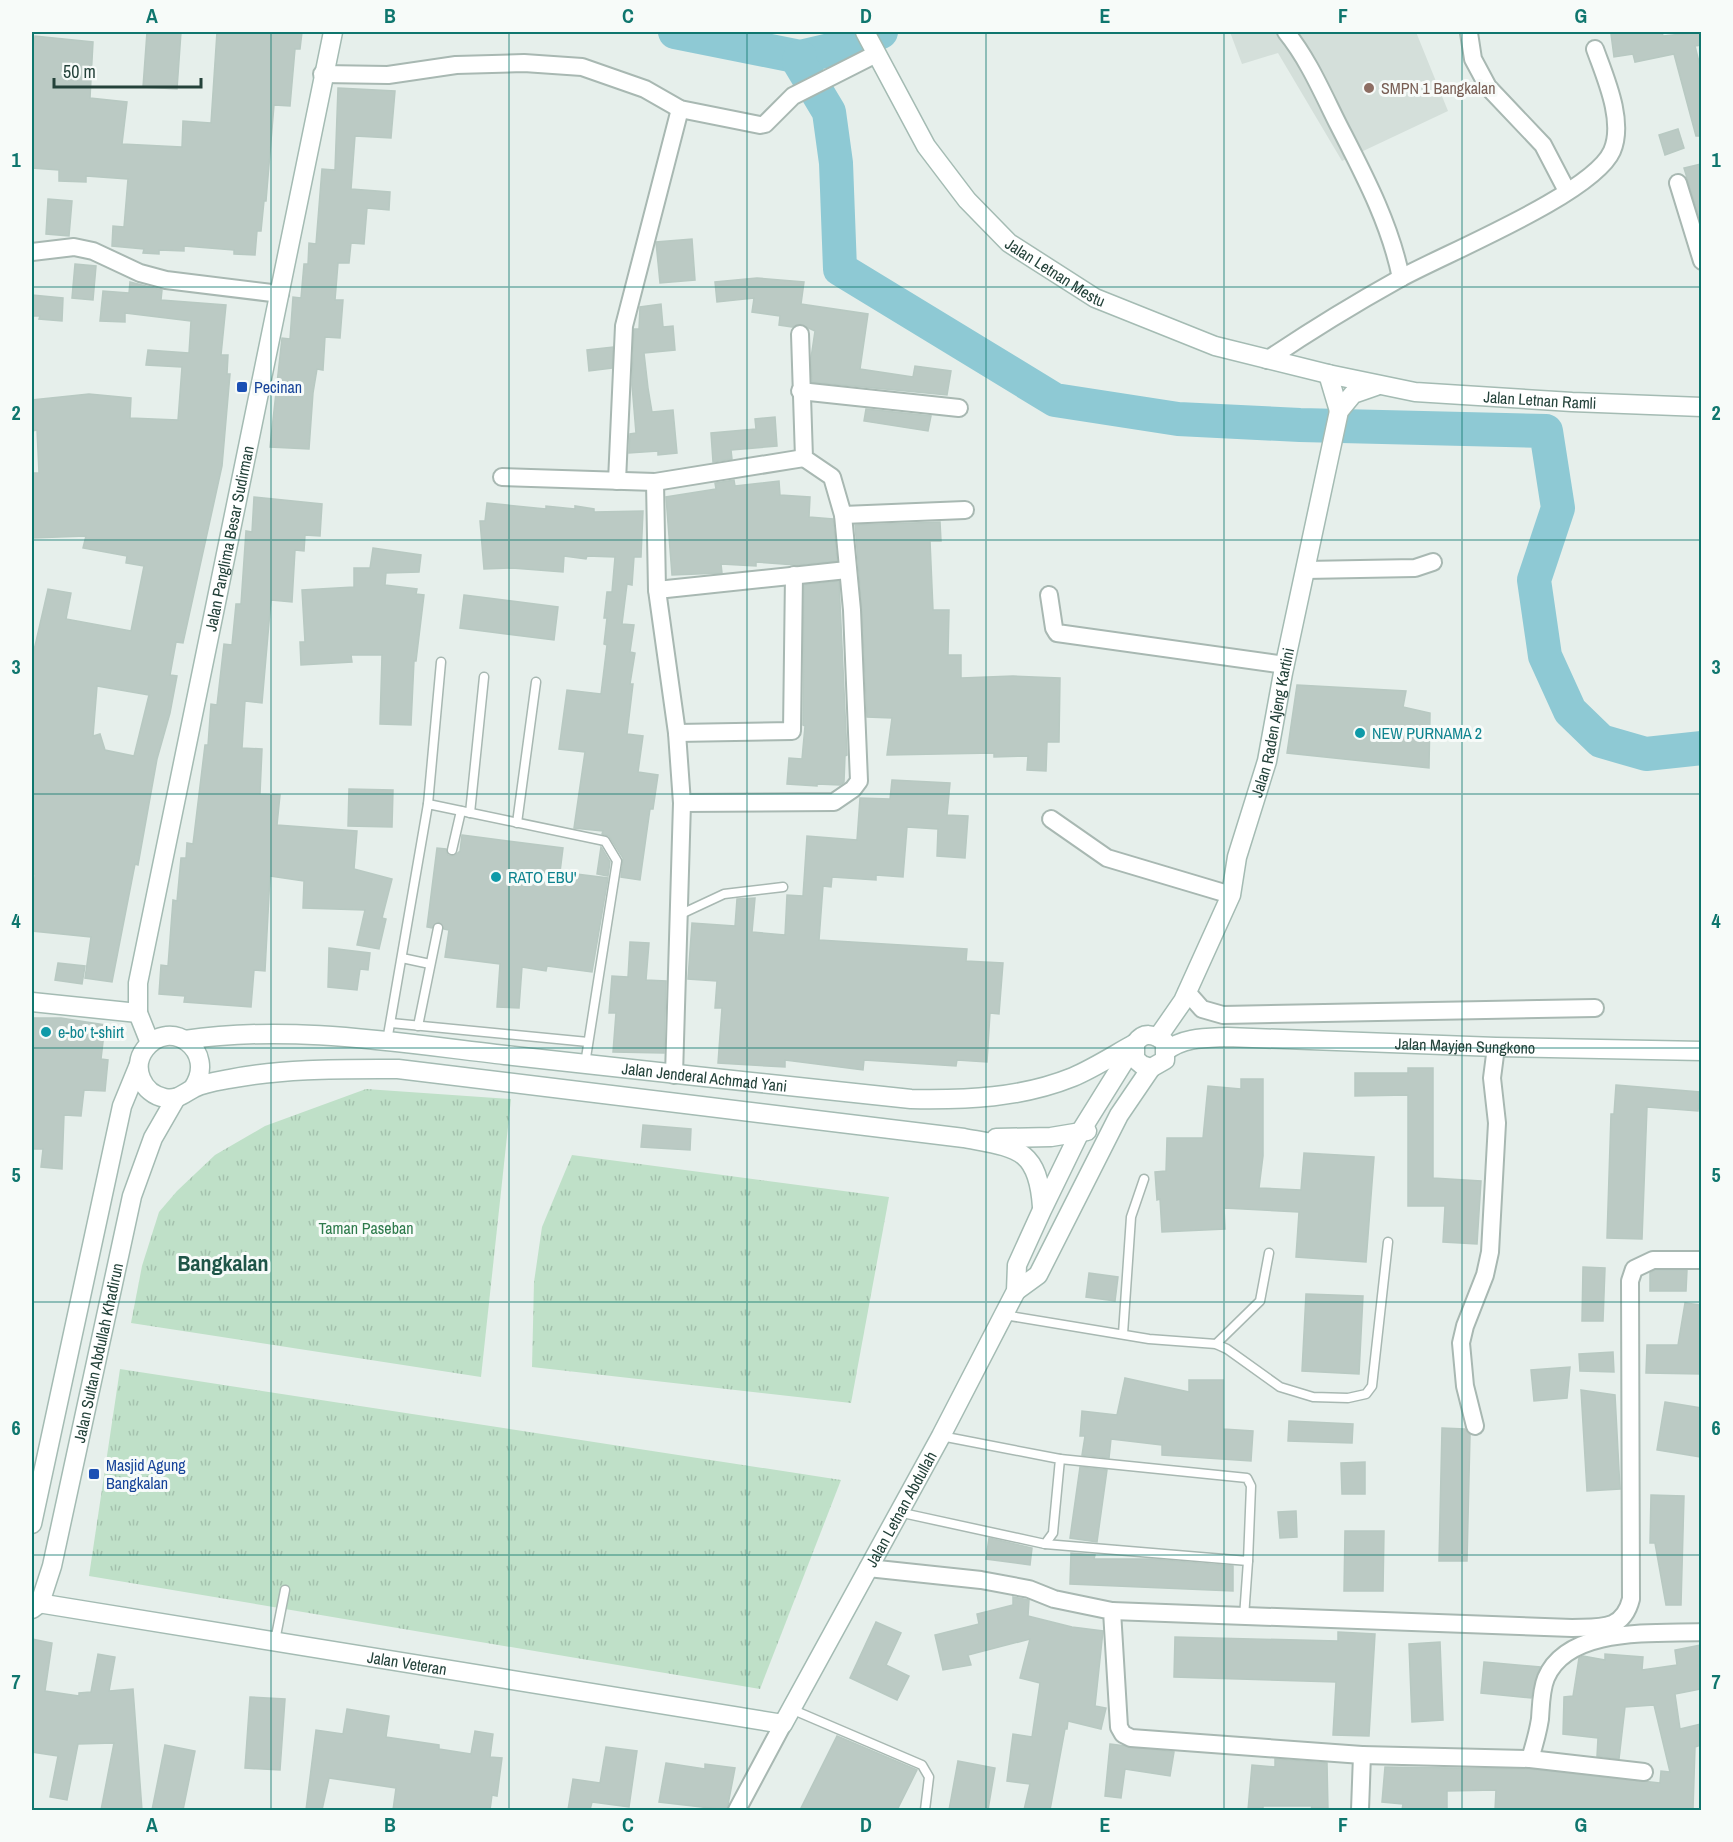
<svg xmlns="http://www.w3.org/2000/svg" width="1733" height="1842" font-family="'Archivo Narrow',sans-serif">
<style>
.built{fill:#d4dfda}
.grass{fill:url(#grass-tufts)}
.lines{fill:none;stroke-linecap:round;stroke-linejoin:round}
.river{stroke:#8ec9d4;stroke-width:34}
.building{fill:#bbcac4;stroke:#b8c9c2;stroke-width:1.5;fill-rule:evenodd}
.lane-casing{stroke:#a8b8b2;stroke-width:11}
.street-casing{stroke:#a8b8b2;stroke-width:20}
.secondary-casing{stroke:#a4bbb3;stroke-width:21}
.lane{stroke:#fff;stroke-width:8}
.street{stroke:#fff;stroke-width:16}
.secondary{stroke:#fff;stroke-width:18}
.grid{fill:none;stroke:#0f766e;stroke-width:1.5;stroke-opacity:0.55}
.education-dot{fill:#8d6e63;stroke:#f7fbf9;stroke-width:2}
.transit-dot{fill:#1a4fb4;stroke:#f7fbf9;stroke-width:2}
.culture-dot{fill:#0f9aa8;stroke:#f7fbf9;stroke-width:2}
.labels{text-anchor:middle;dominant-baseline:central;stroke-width:6;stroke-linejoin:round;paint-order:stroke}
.education-label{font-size:16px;fill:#785e54;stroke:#f7fbf9;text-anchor:start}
.street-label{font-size:16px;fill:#24423a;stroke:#f7fbf9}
.transit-label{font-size:16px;fill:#164399;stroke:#f7fbf9;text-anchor:start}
.culture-label{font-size:16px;fill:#0d838f;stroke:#f7fbf9;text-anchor:start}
.park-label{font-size:16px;fill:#2d7a4b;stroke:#f7fbf9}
.district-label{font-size:22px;font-weight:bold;fill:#1f5548;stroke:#f7fbf9}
.neatline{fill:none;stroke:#0f766e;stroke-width:2}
.grid-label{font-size:20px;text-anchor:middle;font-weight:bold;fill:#0f766e}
</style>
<defs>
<pattern id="grass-tufts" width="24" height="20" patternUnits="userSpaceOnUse" patternTransform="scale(1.5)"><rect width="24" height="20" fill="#bfe0c8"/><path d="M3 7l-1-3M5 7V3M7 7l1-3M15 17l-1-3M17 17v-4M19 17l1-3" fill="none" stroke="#a4c1ad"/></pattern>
</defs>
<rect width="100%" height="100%" fill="#e6efeb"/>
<polygon class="built" points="1230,32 1416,32 1448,111 1342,161 1278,53 1242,64"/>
<g class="grass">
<polygon points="366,1089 511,1099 481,1377 131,1323 142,1266 159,1212 177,1191 215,1155 265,1126"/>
<polygon points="572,1155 889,1197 851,1403 532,1367 534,1282 542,1227"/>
<polygon points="120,1369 841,1480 760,1689 89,1576"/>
</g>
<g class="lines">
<g class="river">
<polyline points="675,32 800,57 847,46 881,32"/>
<polyline points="800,57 799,62 829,112 836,163 840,269 1055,400 1178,419 1300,425 1546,431 1558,508 1534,580 1545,656 1570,711 1601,741 1646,754 1702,748"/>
</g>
</g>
<g class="building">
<polygon points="147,32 181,32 177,89 143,87"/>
<polygon points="217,32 302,32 300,49 295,49 290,106 274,105 266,201 264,201 261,231 257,231 255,255 234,254 234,250 184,246 184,251 159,250 159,254 143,253 144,249 112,246 113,226 124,227 128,179 86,176 86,182 59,181 59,170 32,168 32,53 35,36 93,42 90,98 127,102 122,144 182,147 183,121 211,123"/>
<polygon points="1629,32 1662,32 1663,36 1701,32 1701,45 1695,46 1701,70 1701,136 1696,136 1674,54 1635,62 1633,54 1614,57 1611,34"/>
<polygon points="338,88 395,91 391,138 355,136 351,189 390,192 389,210 367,208 364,244 351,243 349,263 338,263 335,300 343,300 340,338 325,337 323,370 317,369 313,393 309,449 270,447 282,338 290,339 293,297 301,298 304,264 308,264 309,243 316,244 322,169 335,170"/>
<polygon points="1678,129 1684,148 1665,155 1659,135"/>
<polygon points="1701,164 1701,217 1699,217 1684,168"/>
<polygon points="48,199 72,201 69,236 46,234"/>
<polygon points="692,239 695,280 660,283 656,242"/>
<polygon points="75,264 96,266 93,300 72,298"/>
<polygon points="757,278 804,282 801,304 868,314 860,369 913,377 915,366 951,371 947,395 812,382 811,358 815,331 800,324 792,327 779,325 780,316 752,312 754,298 717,302 715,282"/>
<path d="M130,282L162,290L161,300L226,305L221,355H228L227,374H230L222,466L183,643L176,642L170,675L177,676L170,713L157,759L138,865L135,864L112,982L85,978L91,937L32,931L35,874H32V659L48,589L71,593L66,619L131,631L144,566L126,563L127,556L83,548L86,536L32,538V473H39L37,430L32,431V400L89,394L131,398L130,418L178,420L182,367L146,365L148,350L189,353L191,321L125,313V322L100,321L103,291L129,293ZM97,686L149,695L134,756L105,750L100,734L93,736Z"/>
<polygon points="32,295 63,298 62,321 39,319 40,316 32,316"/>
<polygon points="661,304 663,327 673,326 675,350 644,353 648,388 652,412 673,410 677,453 658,455 658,451 629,453 630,434 636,433 632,385 634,329 639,329 640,307"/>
<polygon points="613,347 612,368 589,371 587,350"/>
<polygon points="866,409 931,416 928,431 864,421"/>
<polygon points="775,417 777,446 731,450 732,459 713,462 711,433 756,429 755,419"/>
<polygon points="734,480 735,486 779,481 780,495 810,497 809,517 833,519 837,561 796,565 756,562 756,566 721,564 722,573 672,575 666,497 716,489 715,483"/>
<polygon points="254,497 322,504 320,536 305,535 304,551 295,550 292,602 271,600 262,703 245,701 242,748 262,749 260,794 280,795 277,825 357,831 354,869 392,879 382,918 386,919 379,949 357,945 365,910 303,908 304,881 270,876 265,971 254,970 251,1007 184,1002 185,996 159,994 161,965 168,966 173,900 177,901 181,858 186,858 187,843 193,844 205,745 208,745 211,704 217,705 224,644 232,645 236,604 241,604 246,531 252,532"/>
<polygon points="487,503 546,509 546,506 575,509 575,506 594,509 594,512 643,511 641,557 634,557 632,585 627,584 622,624 634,625 630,652 635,653 630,684 633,684 627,734 643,736 638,772 658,775 653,809 650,809 640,880 621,877 623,858 609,836 602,834 603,831 574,828 585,752 559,749 567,690 601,694 607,645 604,644 607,618 604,618 607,592 612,592 615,557 587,556 586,559 564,556 563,572 512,568 484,569 480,521 485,521"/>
<polygon points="940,522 941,541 930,541 933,610 949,610 948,655 961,655 961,678 1013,676 1060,678 1059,742 1047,742 1046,771 1027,770 1028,756 994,757 994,753 887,755 892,718 867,717 862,609 855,525"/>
<polygon points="373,548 421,555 419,572 386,573 385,585 417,589 416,594 424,595 416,661 414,661 411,725 380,724 382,655 351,655 352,662 301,665 300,642 305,642 302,590 354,587 354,568 370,568"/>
<polygon points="839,581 847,755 845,756 844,782 840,785 817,784 817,786 787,784 789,758 802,759 805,726 803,725 804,585"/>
<polygon points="464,595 558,607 554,640 460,628"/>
<polygon points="1297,685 1406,691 1403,707 1430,713 1429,768 1287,753"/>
<polygon points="892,780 950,783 947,815 968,816 965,858 937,856 938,829 907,827 903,877 876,875 876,880 832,877 831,887 823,886 819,940 967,949 966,961 1003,963 999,1014 990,1013 987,1062 957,1060 956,1066 864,1060 863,1070 785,1060 785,1067 718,1063 722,1008 715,1008 717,981 688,979 692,923 735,926 737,899 755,898 752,932 785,935 787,895 803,896 807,836 857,840 860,798 890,799"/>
<polygon points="349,789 393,790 392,827 348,826"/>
<polygon points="462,835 563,848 560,872 608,878 592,972 547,966 546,971 522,967 519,1008 497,1007 500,964 445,957 449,930 444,929 439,922 432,928 427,927 437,848 446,849 448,855 454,856 460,851"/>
<polygon points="601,847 610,862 608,876 597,874"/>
<polygon points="630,942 649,943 646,980 666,981 664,1053 613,1052 616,1013 609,1013 612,976 628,977"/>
<polygon points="329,948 370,953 368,970 360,969 357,990 328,987"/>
<polygon points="58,963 85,966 82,984 55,980"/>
<polygon points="32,1018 61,1018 105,1025 101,1059 108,1060 105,1091 84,1090 81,1116 64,1115 62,1169 41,1167 43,1149 32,1149"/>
<polygon points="1408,1068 1433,1068 1433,1178 1481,1181 1477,1244 1443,1242 1445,1206 1408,1206 1408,1095 1355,1096 1355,1073 1408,1073"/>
<polygon points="1241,1079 1263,1079 1263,1156 1259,1188 1301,1190 1304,1153 1374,1157 1366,1262 1296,1257 1299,1212 1224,1208 1225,1229 1162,1232 1160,1199 1157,1200 1155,1172 1166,1171 1167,1138 1203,1138 1208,1086 1241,1089"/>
<polygon points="1616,1085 1700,1092 1698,1111 1647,1107 1642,1239 1607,1238 1611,1114 1614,1114"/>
<polygon points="643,1125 691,1129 690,1150 641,1147"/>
<polygon points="1583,1267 1605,1268 1603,1321 1582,1321"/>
<polygon points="1655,1270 1687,1270 1686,1291 1650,1291 1650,1273"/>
<polygon points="1089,1273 1118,1277 1115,1301 1086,1297"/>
<polygon points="1306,1294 1363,1296 1359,1374 1302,1371"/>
<polygon points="1685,1303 1701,1305 1701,1374 1646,1373 1647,1345 1678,1345"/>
<polygon points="1613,1352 1614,1372 1580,1371 1579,1354"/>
<polygon points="1570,1367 1567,1398 1534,1401 1531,1370"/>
<polygon points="1125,1378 1189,1392 1189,1380 1223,1380 1223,1429 1253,1431 1251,1461 1162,1455 1162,1445 1111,1439 1109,1458 1082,1455 1085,1436 1080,1436 1082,1411 1117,1415"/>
<polygon points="1581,1390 1615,1395 1620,1489 1587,1491"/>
<polygon points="1665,1402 1701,1408 1701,1457 1657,1450"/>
<polygon points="1289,1421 1353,1424 1352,1443 1288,1441"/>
<polygon points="1442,1428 1465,1429 1470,1435 1467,1561 1439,1561"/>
<polygon points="1365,1462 1365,1494 1342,1494 1341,1463"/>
<polygon points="1080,1467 1107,1470 1097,1542 1070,1538"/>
<polygon points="1651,1495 1684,1496 1681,1605 1666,1605 1655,1543 1650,1543"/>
<polygon points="1296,1511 1297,1537 1280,1538 1278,1512"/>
<polygon points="1345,1531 1384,1531 1383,1591 1344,1591"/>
<polygon points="989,1538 1032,1548 1030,1565 986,1559"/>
<polygon points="1071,1553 1095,1555 1094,1559 1152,1559 1233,1566 1233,1591 1070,1584"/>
<polygon points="1013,1597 1029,1600 1028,1616 1072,1627 1103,1631 1095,1706 1106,1708 1101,1729 1068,1721 1067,1729 1065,1729 1050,1810 1024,1810 1030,1784 1007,1781 1013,1734 1032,1737 1040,1683 1020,1678 1030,1639 968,1655 971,1665 943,1670 935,1635 979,1624 977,1614 1013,1605"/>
<polygon points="876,1622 901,1633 886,1665 909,1676 897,1700 850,1678"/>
<polygon points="1338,1632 1375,1634 1369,1736 1333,1735 1336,1682 1174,1677 1175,1637 1338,1641"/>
<polygon points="32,1639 52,1643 45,1691 79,1696 79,1693 91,1692 98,1654 115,1657 109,1691 133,1689 142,1810 101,1810 114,1743 78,1744 67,1800 50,1797 58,1756 32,1752"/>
<polygon points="1440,1642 1443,1720 1412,1722 1409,1644"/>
<polygon points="1701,1645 1701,1689 1675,1694 1680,1729 1701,1724 1701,1745 1695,1747 1693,1810 1495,1810 1496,1790 1447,1791 1447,1810 1402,1810 1403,1804 1382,1802 1385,1767 1529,1769 1660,1783 1661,1771 1670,1772 1654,1705 1625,1707 1619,1759 1597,1756 1598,1738 1563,1734 1564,1697 1573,1696 1579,1658 1583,1656 1605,1660 1605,1654 1643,1657 1642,1670 1677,1665 1675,1650"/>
<polygon points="1484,1662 1540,1667 1531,1698 1481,1693"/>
<polygon points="250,1697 285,1699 280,1770 245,1768"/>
<polygon points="347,1709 389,1716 386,1737 439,1745 439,1749 471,1754 475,1731 493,1734 490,1757 502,1758 497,1796 492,1795 490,1810 393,1810 396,1788 329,1778 322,1810 306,1810 316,1730 343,1734"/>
<polygon points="837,1736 917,1770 897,1810 800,1810"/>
<polygon points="1110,1744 1174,1752 1170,1776 1125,1769 1121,1798 1105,1796"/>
<polygon points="165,1745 195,1751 183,1810 152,1810"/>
<polygon points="606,1747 637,1751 629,1807 592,1802 590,1810 568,1810 573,1779 600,1783"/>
<polygon points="1275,1759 1327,1763 1328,1810 1311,1810 1312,1806 1263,1806 1263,1810 1248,1810 1252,1765 1275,1767"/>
<polygon points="958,1761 995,1768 988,1810 949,1810"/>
<polygon points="666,1763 705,1769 705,1764 735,1768 727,1810 659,1802"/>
</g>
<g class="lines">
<defs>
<g id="lane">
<polyline points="428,804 441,662"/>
<polyline points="470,813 484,677"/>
<polyline points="517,823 536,682"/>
<polyline points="452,850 461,811"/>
<polyline points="679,915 724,894 783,887"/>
<polyline points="402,958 430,964"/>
<polyline points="391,1023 588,1042"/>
<polyline points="418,1026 438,928"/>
<polyline points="387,1041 428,804 605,841 617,861 585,1064"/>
<polyline points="1004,1315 1149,1339 1216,1344 1227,1349 1280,1387 1313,1397 1348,1398 1366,1394 1372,1386 1388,1242"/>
<polyline points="1123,1334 1131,1217 1144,1179"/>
<polyline points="1216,1344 1260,1301 1269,1253"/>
<polyline points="898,1512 1045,1544 1053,1533 1060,1459 941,1436"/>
<polyline points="1045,1544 1248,1561 1251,1486 1247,1478 1060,1459"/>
<polyline points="1244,1617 1248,1561"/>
<polyline points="275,1641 285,1590"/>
<polyline points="791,1709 922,1765 929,1777 925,1810"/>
</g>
<g id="street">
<path d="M1286,32C1308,59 1322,92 1338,124C1363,173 1390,223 1401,278"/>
<polyline points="1469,33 1473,59 1488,87 1543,145 1567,191"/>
<polyline points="322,74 388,75 456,65 524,63 582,67 645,89 680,109 760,125 765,124 793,96 876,54"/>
<polyline points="1678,183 1702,261"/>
<polyline points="32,252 74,247 93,251 140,273 166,280 280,294"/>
<path d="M1267,360C1310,331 1354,304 1399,279C1444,254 1593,194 1612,151C1625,121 1605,77 1595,49"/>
<polyline points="800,391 959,408"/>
<polyline points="502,477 655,482 804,458"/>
<polyline points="617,481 624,326 680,109"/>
<polyline points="655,482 657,590 677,733 682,803 674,1075"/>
<polyline points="843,515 965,510"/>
<polyline points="1305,570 1415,568 1433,562"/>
<polyline points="657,590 847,570"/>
<polyline points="1049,595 1054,628 1057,633 1285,665"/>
<polyline points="677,733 792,731 794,575"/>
<polyline points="682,803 834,802 853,789 859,781 852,610 843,515 832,477 804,458 800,334"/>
<polyline points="1051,819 1107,858 1231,895"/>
<polyline points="1187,992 1202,1009 1223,1015 1595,1008"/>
<polyline points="1475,1426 1465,1386 1461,1343 1465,1326 1485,1275 1490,1252 1497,1123 1492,1078 1496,1047"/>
<polyline points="868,1568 981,1580 1029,1589 1054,1599 1112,1611 1119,1727 1123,1734 1131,1738 1362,1755"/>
<path d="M1112,1611L1572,1628C1600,1627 1623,1631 1631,1599L1630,1281L1634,1269L1653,1260H1702"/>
<polyline points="1530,1759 1644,1772"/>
<polyline points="737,1810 783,1724"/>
<path d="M1360,1810L1362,1755L1530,1759C1534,1746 1538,1732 1540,1719C1541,1705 1541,1690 1546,1678C1568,1626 1655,1634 1702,1632"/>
</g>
<g id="secondary">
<path id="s1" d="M865,32L926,146L967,200L1009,243L1095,298L1215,346L1328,374L1415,392L1572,402L1702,407"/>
<polyline points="1328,374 1339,411"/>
<polyline points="32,1002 138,1013"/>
<path id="s2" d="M1158,1037L1183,1001L1231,895L1237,857L1267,761L1283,673L1339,411L1353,394L1376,386"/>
<path id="s3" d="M185,1040C291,1024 400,1043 505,1055C640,1070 776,1085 911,1099C967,1100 1021,1098 1073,1077C1094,1068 1114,1055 1134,1044"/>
<path id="s4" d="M150,1043L138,1013V983L333,32"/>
<path id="s5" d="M1166,1051C1184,1037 1206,1038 1227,1037L1496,1047L1702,1051"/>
<path d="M193,1088C218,1051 170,1016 145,1049C131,1067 142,1094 165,1098C178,1100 183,1094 194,1088C204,1083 218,1081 229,1079C285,1068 342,1069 398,1069L964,1138C1016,1148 1038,1147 1042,1207"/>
<polyline points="996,1138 1051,1137 1087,1131"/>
<polyline points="1016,1291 1038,1275 1119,1115 1151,1068"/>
<polyline points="32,1524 122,1106 138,1067"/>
<path id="s6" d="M32,1602L783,1724L941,1436L1016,1291L1017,1265L1042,1210L1079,1134L1135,1044C1143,1031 1154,1034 1165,1042V1060L1151,1068L1142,1065L1135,1059V1044"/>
<path id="s7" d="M32,1609L40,1603L52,1566L132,1196L153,1138L176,1098"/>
</g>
</defs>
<use href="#lane" class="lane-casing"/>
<use href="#street" class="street-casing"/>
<use href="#secondary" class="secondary-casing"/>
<use href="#lane" class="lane"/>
<use href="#street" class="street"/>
<use href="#secondary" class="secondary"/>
</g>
<path class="grid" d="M271,32V1810M509,32V1810M747,32V1810M986,32V1810M1224,32V1810M1462,32V1810M32,287H1702M32,540H1702M32,794H1702M32,1048H1702M32,1302H1702M32,1555H1702"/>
<circle class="education-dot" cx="1369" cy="88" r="6"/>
<g class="transit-dot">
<rect x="236" y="381" width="12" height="12" rx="3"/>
<rect x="88" y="1468" width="12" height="12" rx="3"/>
</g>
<g class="culture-dot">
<circle cx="1360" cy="733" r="6"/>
<circle cx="496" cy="877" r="6"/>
<circle cx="46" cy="1032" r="6"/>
</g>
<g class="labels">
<g class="education-label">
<text x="1381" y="88">SMPN 1 Bangkalan</text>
</g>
<g class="street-label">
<text stroke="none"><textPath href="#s1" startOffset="312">Jalan Letnan Mestu</textPath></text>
<text stroke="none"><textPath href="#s1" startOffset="819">Jalan Letnan Ramli</textPath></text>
<text stroke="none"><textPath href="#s4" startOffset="516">Jalan Panglima Besar Sudirman</textPath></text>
<text stroke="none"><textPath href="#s2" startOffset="338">Jalan Raden Ajeng Kartini</textPath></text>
<text stroke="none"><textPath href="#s5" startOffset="302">Jalan Mayjen Sungkono</textPath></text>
<text stroke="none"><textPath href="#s3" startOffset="522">Jalan Jenderal Achmad Yani</textPath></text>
<text stroke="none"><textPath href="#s7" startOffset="267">Jalan Sultan Abdullah Khadirun</textPath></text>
<text stroke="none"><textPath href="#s6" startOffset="1006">Jalan Letnan Abdullah</textPath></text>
<text stroke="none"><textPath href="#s6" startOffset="380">Jalan Veteran</textPath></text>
</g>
<g class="transit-label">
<text x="254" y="387">Pecinan</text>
<text x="106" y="1465">Masjid Agung<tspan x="106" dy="18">Bangkalan</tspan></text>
</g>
<g class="culture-label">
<text x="1372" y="733">NEW PURNAMA 2</text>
<text x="508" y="877">RATO EBU'</text>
<text x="58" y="1032">e-bo' t-shirt</text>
</g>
<g class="park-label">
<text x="366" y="1228">Taman Paseban</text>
</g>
<g class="district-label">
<text x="223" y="1263">Bangkalan</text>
</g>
</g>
<rect width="1733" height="1842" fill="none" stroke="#f7fbf9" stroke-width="66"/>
<path d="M54 78v9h147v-9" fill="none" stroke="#24423a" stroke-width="3"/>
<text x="63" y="78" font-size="18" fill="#24423a" stroke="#f7fbf9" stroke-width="4.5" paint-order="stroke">50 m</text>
<rect x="33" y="33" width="1667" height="1776" class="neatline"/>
<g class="grid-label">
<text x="152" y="23">A</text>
<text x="390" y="23">B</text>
<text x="628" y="23">C</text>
<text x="866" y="23">D</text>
<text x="1105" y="23">E</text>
<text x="1343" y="23">F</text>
<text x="1581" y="23">G</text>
<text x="16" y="167">1</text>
<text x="1716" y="167">1</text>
<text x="16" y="420">2</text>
<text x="1716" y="420">2</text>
<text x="16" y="674">3</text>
<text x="1716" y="674">3</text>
<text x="16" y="928">4</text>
<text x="1716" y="928">4</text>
<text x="16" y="1182">5</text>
<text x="1716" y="1182">5</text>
<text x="16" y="1435">6</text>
<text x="1716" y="1435">6</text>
<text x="16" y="1689">7</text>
<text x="1716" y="1689">7</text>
<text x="152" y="1832">A</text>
<text x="390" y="1832">B</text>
<text x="628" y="1832">C</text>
<text x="866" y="1832">D</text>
<text x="1105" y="1832">E</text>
<text x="1343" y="1832">F</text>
<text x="1581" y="1832">G</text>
</g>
</svg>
